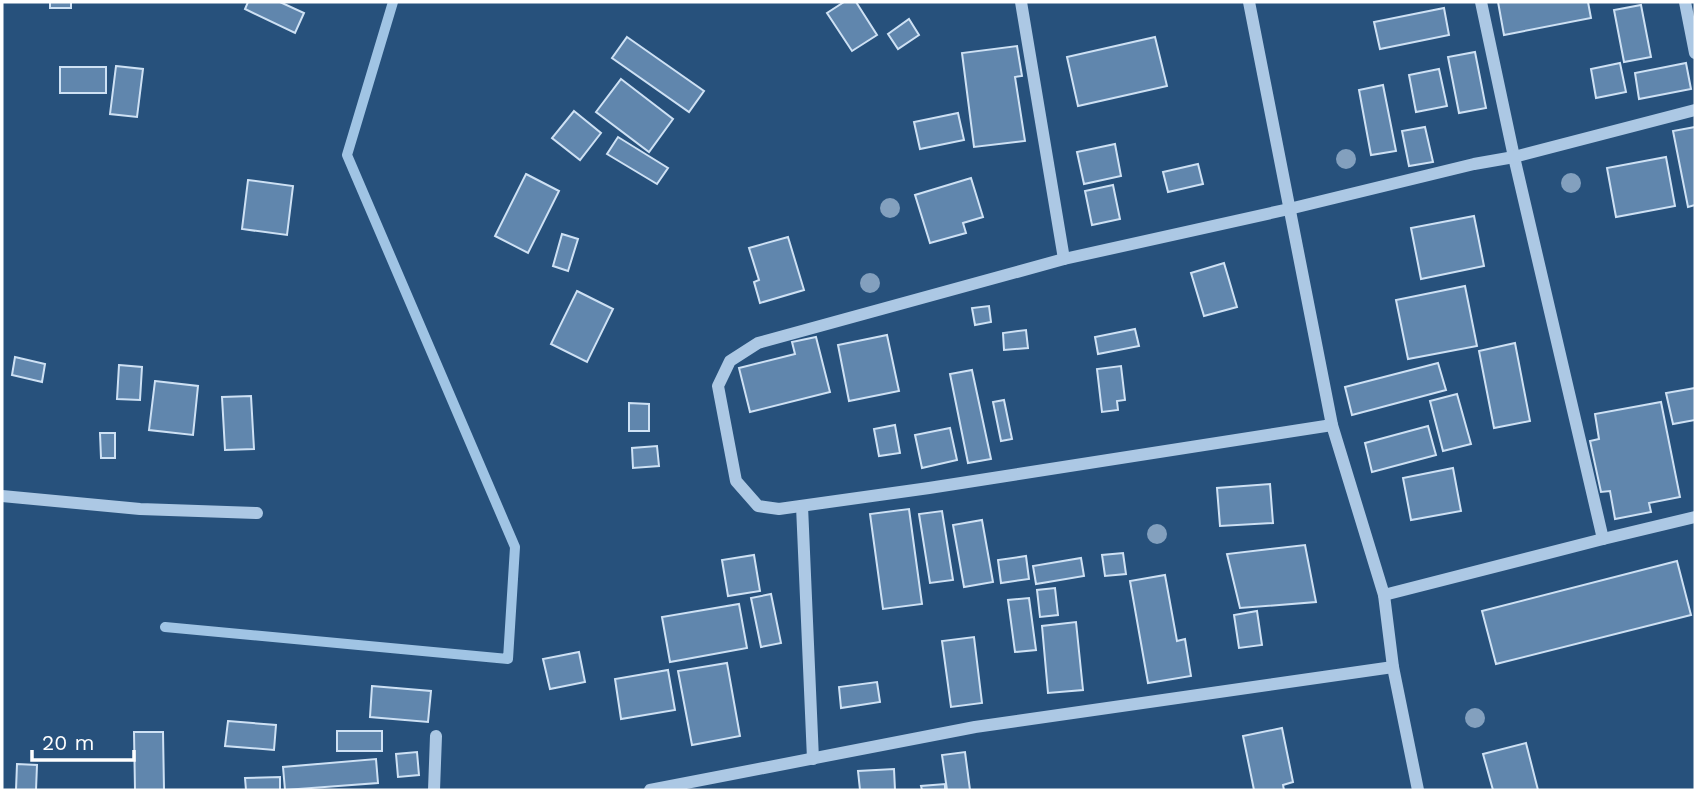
<svg xmlns="http://www.w3.org/2000/svg" width="1697" height="792" font-family="'Work Sans',sans-serif">
<style>
.lines{fill:none;stroke-linecap:round;stroke-linejoin:round}
.stream{stroke:#a0c4e4;stroke-width:10}
.building{fill:#6086ad;stroke:#cee1f4;stroke-width:2}
.minor{stroke:#acc8e4;stroke-width:12}
.tree{fill:#83a0be}
</style>
<rect width="100%" height="100%" fill="#27517c"/>
<g class="lines">
<polyline class="stream" points="165,627 508,659 515,547 347,155 393,2"/>
</g>
<g class="building">
<rect x="50" y="2" width="21" height="6"/>
<polygon points="248,2 280,2 304,13 295,33 245,9"/>
<polygon points="844,2 856,2 877,35 852,51 827,13"/>
<polygon points="1498,2 1588,2 1591,18 1504,35"/>
<polygon points="1641,5 1651,57 1624,62 1614,10"/>
<polygon points="1444,8 1449,35 1380,49 1374,22"/>
<polygon points="909,19 919,35 898,49 888,34"/>
<polygon points="627,37 704,91 689,112 612,58"/>
<polygon points="1155,37 1167,86 1078,106 1067,57"/>
<polygon points="1017,46 1022,76 1015,77 1025,141 974,147 962,53"/>
<polygon points="1475,52 1486,108 1459,113 1448,57"/>
<polygon points="1620,63 1626,92 1596,98 1591,69"/>
<polygon points="1686,63 1691,89 1639,99 1635,73"/>
<polygon points="116,66 143,69 137,117 110,114"/>
<rect x="60" y="67" width="46" height="26"/>
<polygon points="1439,69 1447,106 1416,112 1409,75"/>
<polygon points="621,79 673,119 649,152 596,112"/>
<polygon points="1383,85 1396,151 1371,155 1359,90"/>
<polygon points="574,111 601,133 580,160 552,138"/>
<polygon points="958,113 964,140 920,149 914,122"/>
<polygon points="1425,127 1433,162 1409,166 1402,131"/>
<polygon points="1695,127 1695,205 1688,207 1673,131"/>
<polygon points="618,137 668,168 657,184 607,154"/>
<polygon points="1115,144 1121,176 1084,184 1077,152"/>
<polygon points="1666,157 1675,206 1616,217 1607,168"/>
<polygon points="1198,164 1203,184 1168,192 1163,172"/>
<polygon points="526,174 559,191 528,253 495,236"/>
<polygon points="971,178 983,217 963,223 966,233 930,243 915,195"/>
<polygon points="248,180 293,186 287,235 242,229"/>
<polygon points="1113,185 1120,219 1092,225 1085,191"/>
<polygon points="1474,216 1484,266 1421,279 1411,228"/>
<polygon points="562,234 578,239 568,271 553,266"/>
<polygon points="788,237 804,290 760,303 754,282 759,280 749,248"/>
<polygon points="1224,263 1237,307 1204,316 1191,273"/>
<polygon points="1465,286 1477,346 1408,359 1396,300"/>
<polygon points="577,291 613,309 587,362 551,344"/>
<polygon points="989,306 991,322 975,325 972,308"/>
<polygon points="1135,329 1139,346 1098,354 1095,337"/>
<polygon points="1026,330 1028,348 1004,350 1003,333"/>
<polygon points="887,335 899,391 849,401 838,345"/>
<polygon points="816,337 830,392 750,412 739,368 795,354 792,342"/>
<polygon points="1515,343 1530,421 1494,428 1479,351"/>
<polygon points="15,357 45,364 42,382 12,375"/>
<polygon points="1438,363 1446,390 1352,415 1345,387"/>
<polygon points="119,365 142,367 140,400 117,399"/>
<polygon points="1121,366 1125,400 1117,401 1118,410 1102,412 1097,369"/>
<polygon points="972,370 991,459 968,463 950,374"/>
<polygon points="155,381 198,386 193,435 149,430"/>
<polygon points="1695,388 1695,420 1673,424 1666,393"/>
<polygon points="1457,394 1471,444 1443,451 1430,401"/>
<polygon points="251,396 254,449 225,450 222,397"/>
<polygon points="1004,400 1012,439 1001,441 993,402"/>
<polygon points="1661,402 1680,497 1649,503 1651,512 1615,519 1610,491 1601,492 1590,441 1599,439 1595,414"/>
<polygon points="629,403 649,404 649,431 629,431"/>
<polygon points="895,425 900,453 879,456 874,429"/>
<polygon points="1428,426 1436,455 1372,472 1365,443"/>
<polygon points="950,428 957,460 922,468 915,435"/>
<polygon points="100,433 115,433 115,458 101,458"/>
<polygon points="657,446 659,466 633,468 632,448"/>
<polygon points="1453,468 1461,511 1411,520 1403,478"/>
<polygon points="1270,484 1273,523 1220,526 1217,488"/>
<polygon points="909,509 922,604 883,609 870,514"/>
<polygon points="942,511 953,580 930,583 919,514"/>
<polygon points="982,520 993,582 964,587 953,525"/>
<polygon points="1305,545 1316,602 1240,608 1227,554"/>
<polygon points="1123,553 1126,574 1105,576 1102,555"/>
<polygon points="754,555 760,591 728,596 722,560"/>
<polygon points="1026,556 1029,579 1001,583 998,560"/>
<polygon points="1081,558 1084,576 1036,584 1033,566"/>
<polygon points="1677,561 1691,615 1496,664 1482,611"/>
<polygon points="1165,575 1177,641 1185,639 1191,676 1148,683 1130,581"/>
<polygon points="1055,588 1058,615 1040,617 1037,590"/>
<polygon points="771,594 781,643 761,647 751,598"/>
<polygon points="1029,598 1036,650 1015,652 1008,600"/>
<polygon points="739,604 747,648 670,662 662,617"/>
<polygon points="1257,611 1262,645 1239,648 1234,615"/>
<polygon points="1076,622 1083,690 1048,693 1042,626"/>
<polygon points="974,637 982,703 951,707 942,641"/>
<polygon points="579,652 585,682 550,689 543,659"/>
<polygon points="727,663 740,736 692,745 678,671"/>
<polygon points="668,670 675,710 621,719 615,679"/>
<polygon points="877,682 880,702 841,708 839,687"/>
<polygon points="372,686 431,691 428,722 370,717"/>
<polygon points="228,721 276,725 274,750 225,746"/>
<polygon points="1282,728 1293,782 1283,785 1284,790 1254,790 1243,736"/>
<rect x="337" y="731" width="45" height="20"/>
<polygon points="134,732 163,732 164,790 135,790"/>
<polygon points="1526,743 1538,790 1493,790 1483,754"/>
<polygon points="417,752 419,775 398,777 396,754"/>
<polygon points="965,752 970,790 947,790 942,755"/>
<polygon points="376,759 378,783 285,790 283,767"/>
<polygon points="17,764 37,765 36,790 16,790"/>
<polygon points="894,769 895,790 860,790 858,771"/>
<polygon points="280,777 280,790 246,790 245,778"/>
<polygon points="945,784 945,790 922,790 921,786"/>
</g>
<g class="lines">
<g class="minor">
<polyline points="1021,2 1064,259"/>
<polyline points="1249,2 1332,425 1384,595 1393,667 1418,790"/>
<polyline points="1481,2 1514,157 1603,539"/>
<polyline points="1685,2 1695,53"/>
<polyline points="1332,425 929,488 779,509 758,506 736,481 718,386 730,361 758,343 1064,259 1289,209 1474,164 1514,157 1695,110"/>
<polyline points="2,496 140,509 257,513"/>
<polyline points="802,506 813,759"/>
<polyline points="1384,595 1603,539 1695,517"/>
<polyline points="434,790 436,736"/>
<polyline points="650,790 975,727 1393,667"/>
</g>
</g>
<g class="tree">
<circle cx="1346" cy="159" r="10"/>
<circle cx="1571" cy="183" r="10"/>
<circle cx="890" cy="208" r="10"/>
<circle cx="870" cy="283" r="10"/>
<circle cx="1157" cy="534" r="10"/>
<circle cx="1475" cy="718" r="10"/>
</g>
<rect width="1697" height="792" fill="none" stroke="#ffffff" stroke-width="7"/>
<path d="M32 750v10h102v-10" fill="none" stroke="#ffffff" stroke-width="3.5"/>
<text x="42" y="750" font-size="21" fill="#ffffff" stroke="#27517c" stroke-width="5" paint-order="stroke">20 m</text>
</svg>
